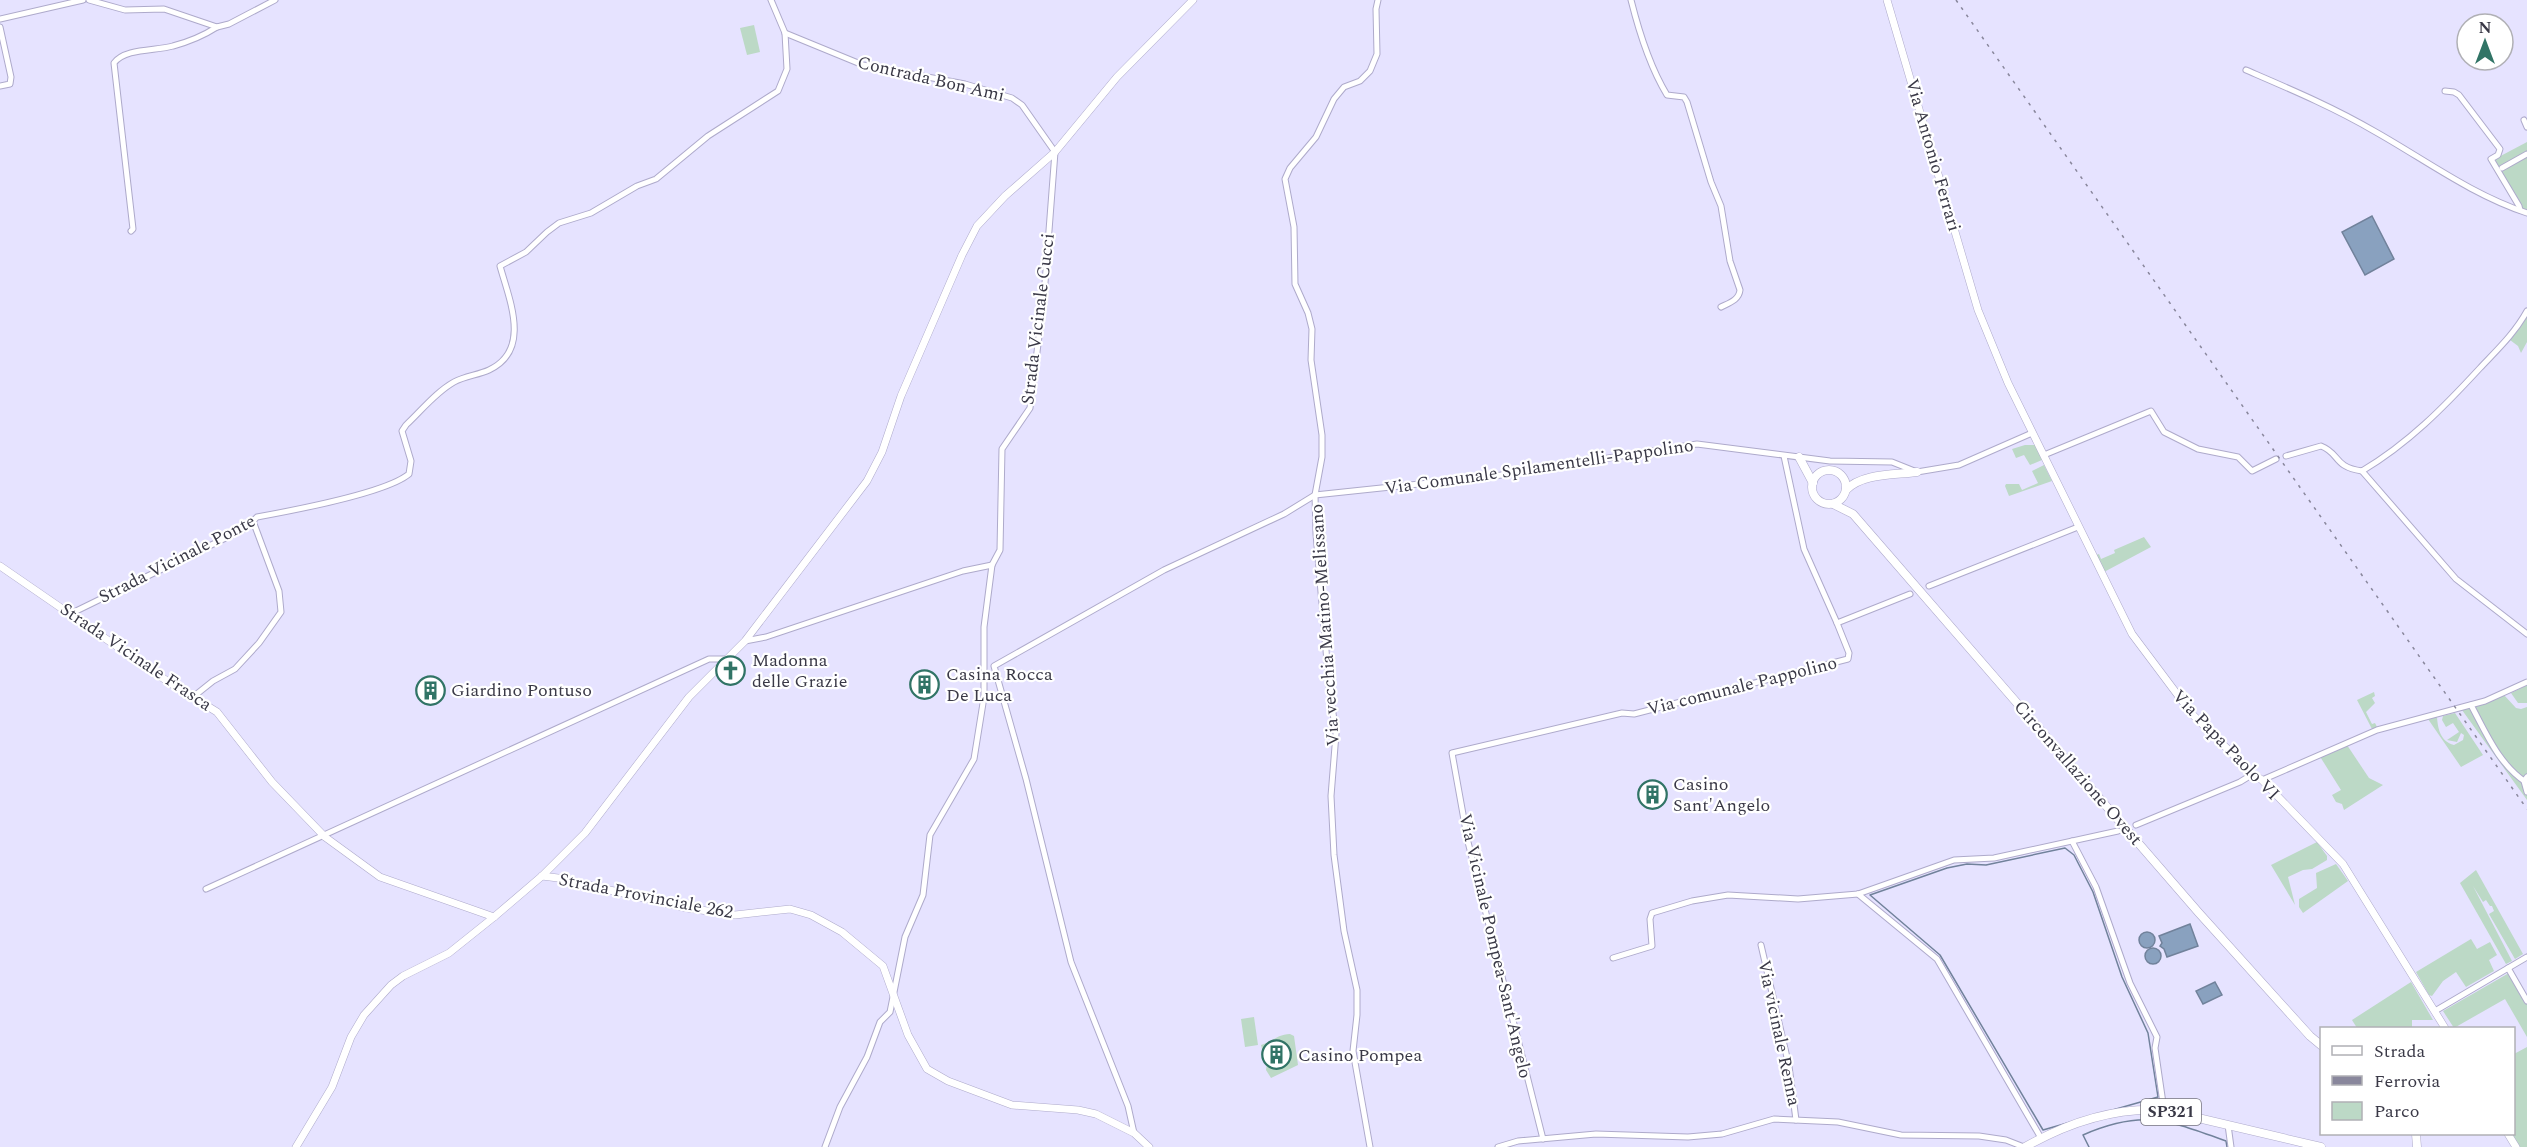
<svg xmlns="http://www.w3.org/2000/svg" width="2527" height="1147" font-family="Spectral,serif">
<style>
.green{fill:#bcd9c6}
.water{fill:#89a1bf;stroke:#71829b;stroke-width:1.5}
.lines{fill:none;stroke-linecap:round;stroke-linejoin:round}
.stream{stroke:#71829b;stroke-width:1.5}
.street-casing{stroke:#aeaacb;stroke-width:7}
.secondary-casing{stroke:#aeaacb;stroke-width:8}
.primary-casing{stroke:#aeaacb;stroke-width:9}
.street{stroke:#fff;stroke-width:5}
.secondary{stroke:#fff;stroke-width:7}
.primary{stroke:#fff;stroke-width:8}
.rail{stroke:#89879c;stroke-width:1.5;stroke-dasharray:3 6;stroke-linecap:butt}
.labels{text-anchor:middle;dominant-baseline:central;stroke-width:4.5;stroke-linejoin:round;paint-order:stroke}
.shield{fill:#fff;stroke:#75747e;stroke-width:1.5}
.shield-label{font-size:16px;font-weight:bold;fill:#3a3947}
.street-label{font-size:18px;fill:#3a3947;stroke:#fff}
.poi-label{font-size:18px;fill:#3a3947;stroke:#fff;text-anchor:start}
</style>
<rect width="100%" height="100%" fill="#e6e3ff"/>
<g class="green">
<polygon points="754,25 760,52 747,55 740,28"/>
<polygon points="2527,142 2527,210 2523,209 2493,160"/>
<polygon points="2527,315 2527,342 2521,353 2518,346 2510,340"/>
<polygon points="2025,445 2035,445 2042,460 2030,465 2024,455 2016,458 2012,449"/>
<polygon points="2044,465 2052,481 2009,496 2005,486 2006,484 2019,484 2022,490 2038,483 2032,471"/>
<polygon points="2144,537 2151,547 2104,572 2096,555 2099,554 2101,559 2115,553 2114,550"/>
<polygon points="2527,685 2527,703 2518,703 2511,693"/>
<polygon points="2374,692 2375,696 2372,698 2375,703 2366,712 2372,724 2375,723 2377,727 2372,729 2357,700"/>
<polygon points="2504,695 2516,708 2521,709 2527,707 2527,800 2462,710"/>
<path d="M2455,713L2483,755L2461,767L2428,719L2437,717C2438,729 2440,741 2454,745L2463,740L2464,735L2461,733L2457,742L2447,740L2459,732L2453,723L2446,727L2442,720L2443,716Z"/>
<polygon points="2347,745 2369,778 2383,785 2344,810 2342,804 2336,802 2332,795 2341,790 2319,755"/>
<polygon points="2317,842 2327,856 2327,860 2312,869 2303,870 2288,877 2295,905 2271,865"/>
<polygon points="2336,864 2348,881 2303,913 2299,907 2299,899 2317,888 2316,873"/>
<polygon points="2476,870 2523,954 2515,959 2489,914 2494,911 2492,906 2490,906 2486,900 2483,902 2473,886 2512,961 2506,964 2460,883"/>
<polygon points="2471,939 2477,949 2490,942 2497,955 2489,960 2494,971 2466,987 2456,972 2443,981 2432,996 2429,995 2416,972"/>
<polygon points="2509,973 2527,1004 2527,1037 2505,999 2454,1028 2443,1011"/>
<polygon points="2411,982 2433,1020 2412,1020 2412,1028 2357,1028 2352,1020"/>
<polygon points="1254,1017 1258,1045 1245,1047 1241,1019"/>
<path d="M1290,1034L1294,1036L1298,1065L1271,1078L1266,1070L1267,1063L1291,1059L1289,1047L1262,1049L1261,1045C1272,1042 1278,1034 1290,1034Z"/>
<polygon points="2527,1047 2527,1147 2520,1147 2511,1134 2514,1134 2514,1054"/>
</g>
<g class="water">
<polygon points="2372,216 2394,259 2365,275 2342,232"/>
<polygon points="2190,924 2198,946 2167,957 2164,949 2160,946 2162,943 2159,936"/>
<circle cx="2147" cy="940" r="8"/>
<circle cx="2153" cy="956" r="8"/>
<polygon points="2215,982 2222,995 2203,1004 2196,991"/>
</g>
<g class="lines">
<g class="stream">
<polygon points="2065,848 2074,855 2093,892 2122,977 2148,1033 2158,1097 2043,1130 1940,955 1870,895 1947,868 1967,864 1986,865"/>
<path d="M2089,1147L2083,1135C2143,1109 2167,1120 2226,1141L2227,1147"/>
</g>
<defs>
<g id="street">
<polyline points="89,0 125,10 164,9 217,27 229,24 275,0"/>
<path d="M1631,0C1639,32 1650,67 1667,95L1684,97L1687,102L1711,182L1721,206L1730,261L1740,290C1739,300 1729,303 1721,307"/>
<polyline points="0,19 83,0"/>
<polyline points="0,27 11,77 10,84 0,86"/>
<polyline points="785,33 863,65 965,84 1012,98 1022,105 1055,152 1044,296 1030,408 1002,449 1000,550 992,565 984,627 984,697 974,759 930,835 923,895 905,937 890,1012 880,1022 867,1057 840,1107 825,1147"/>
<path d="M2246,70C2290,89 2333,107 2374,131C2424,159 2472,195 2527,213"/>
<polyline points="2445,91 2454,92 2459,95 2500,149 2498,155 2491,159 2519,206 2520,210"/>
<polyline points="2524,120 2527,127"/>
<polyline points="2502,168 2527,154"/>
<path d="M131,231L133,229L114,63C125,48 156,51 173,46C188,42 203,36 217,27"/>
<polyline points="2044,455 2151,411 2164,432 2198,449 2238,457 2252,471 2276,459"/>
<polyline points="1784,456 1804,549 1837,623"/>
<path d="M2286,456L2321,446C2340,453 2333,467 2362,471C2409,443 2444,407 2480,368C2497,350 2515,333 2527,311"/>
<polyline points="2362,471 2456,579 2527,634"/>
<polyline points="1929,586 2078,527"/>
<path d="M72,613L246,528L257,517C290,511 386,493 409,474L411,461L402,431L406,425C421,411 436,392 454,382C465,376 478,375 489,370C532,350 509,299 500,266L526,252L547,232L559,223L591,213L637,186L656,179L708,136L778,91L787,69L785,33L771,0"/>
<polyline points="745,641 766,637 963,571 992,565"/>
<polyline points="193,697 213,681 235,669 259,643 281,612 279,591 253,521"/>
<path d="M2471,705C2486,733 2499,765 2527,783"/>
<polyline points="2527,777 2524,781 2527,792"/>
<polyline points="2262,780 2377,730 2485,701 2527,682"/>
<polyline points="2136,825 2240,782 2253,774"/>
<polyline points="2072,841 2096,887 2130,983 2157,1037 2155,1048 2164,1110"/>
<polyline points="206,889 709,659 727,659"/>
<polyline points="1858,894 1937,959 2041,1138"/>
<polyline points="1761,945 1789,1066 1796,1120"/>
<polyline points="1613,958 1652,946 1650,919 1652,913 1692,901 1728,895 1798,899 1858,894 1954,860 1994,858 2118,831"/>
<polyline points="2508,968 2527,1001"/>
<polyline points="2435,1011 2527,957"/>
<polyline points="2228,1125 2231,1147"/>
<polyline points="1134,1133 1128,1106 1071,962 1026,779 994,666 1164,570 1284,514 1315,495 1495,476 1697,444 1830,461 1892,462 1917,472 1959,465 2032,433"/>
<polyline points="1543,1139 1468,842 1452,753 1622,713 1634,714 1848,659 1849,653 1837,623 1910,594"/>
<polyline points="1370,1147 1353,1051 1357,1015 1357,990 1344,931 1334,855 1331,796 1336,734 1329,685 1316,534 1315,495 1322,457 1322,435 1311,360 1312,329 1308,313 1295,284 1294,227 1285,179 1290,168 1316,137 1334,99 1344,87 1360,81 1370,71 1377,54 1376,9 1378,0"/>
<polyline points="1498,1147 1518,1141 1596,1134 1688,1137 1722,1134 1774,1119 1838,1122 1901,1135 1979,1136 2006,1140 2024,1147"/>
</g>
<g id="secondary">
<polyline points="1887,0 1978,310 2008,383 2132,634 2192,714 2253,774 2262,780 2343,864 2445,1028"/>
<polyline points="0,566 170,683 217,712 272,782 325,837 380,877 494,917"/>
<polyline points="542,876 558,878 687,908 735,915 790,909 811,915 842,932 883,966 908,1035 927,1069 948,1081 1012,1105 1078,1110 1096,1114 1134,1133 1149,1147"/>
<polyline points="2508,1134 2516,1147"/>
<polyline points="296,1147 332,1087 351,1037 364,1015 391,985 403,976 449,953 494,917 542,876 585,833 689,697 745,641 867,481 882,452 901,396 962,255 977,226 1005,196 1055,152 1117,77 1193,0"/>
</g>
<g id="primary">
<polyline points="1799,457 1813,483"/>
<circle cx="1829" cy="487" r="17"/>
<path d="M1846,490C1862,473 1895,475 1917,472"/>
<polyline points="1833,504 1853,514 2199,913 2310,1036 2322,1046"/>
<polyline points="2416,1134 2417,1147"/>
<path d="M2025,1147C2067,1123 2115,1107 2164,1110L2321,1147"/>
</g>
</defs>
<use href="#street" class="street-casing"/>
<use href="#secondary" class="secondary-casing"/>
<use href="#primary" class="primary-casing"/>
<use href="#street" class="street"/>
<use href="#secondary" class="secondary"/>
<use href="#primary" class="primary"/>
<polyline class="rail" points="1956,0 2527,809"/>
</g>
<defs>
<symbol id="church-ring" viewBox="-11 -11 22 22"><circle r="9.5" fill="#fff" stroke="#317466" stroke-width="1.5"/><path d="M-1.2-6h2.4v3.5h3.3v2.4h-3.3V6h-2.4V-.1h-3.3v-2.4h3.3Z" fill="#317466"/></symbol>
<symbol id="building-ring" viewBox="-11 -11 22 22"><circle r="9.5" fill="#fff" stroke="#317466" stroke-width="1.5"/><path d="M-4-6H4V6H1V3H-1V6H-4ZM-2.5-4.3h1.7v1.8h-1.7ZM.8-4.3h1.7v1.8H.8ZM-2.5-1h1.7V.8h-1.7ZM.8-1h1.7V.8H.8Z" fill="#317466"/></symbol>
</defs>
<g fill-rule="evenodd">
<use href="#church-ring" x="714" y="654" width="33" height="33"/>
<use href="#building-ring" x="908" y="668" width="33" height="33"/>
<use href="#building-ring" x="414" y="674" width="33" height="33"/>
<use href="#building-ring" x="1636" y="778" width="33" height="33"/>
<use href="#building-ring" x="1260" y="1038" width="33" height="33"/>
</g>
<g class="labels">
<rect class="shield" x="2141" y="1099" width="60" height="26" rx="4.5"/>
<g class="shield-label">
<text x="2171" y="1112">SP321</text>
</g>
<g class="street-label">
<text transform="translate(931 79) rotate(13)">Contrada Bon Ami</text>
<text transform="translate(1933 155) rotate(74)">Via Antonio Ferrari</text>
<text transform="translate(1038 319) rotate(-83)">Strada Vicinale Cucci</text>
<text transform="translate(1539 467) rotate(-8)">Via Comunale Spilamentelli-Pappolino</text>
<text transform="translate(177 559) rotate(-27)">Strada Vicinale Ponte</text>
<text transform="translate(1325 625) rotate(-94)">Via vecchia Matino-Melissano</text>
<text transform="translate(136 657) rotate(34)">Strada Vicinale Frasca</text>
<text transform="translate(1742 686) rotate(-14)">Via comunale Pappolino</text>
<text transform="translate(2226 745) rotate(46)">Via Papa Paolo VI</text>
<text transform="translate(2078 773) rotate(49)">Circonvallazione Ovest</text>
<text transform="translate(646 896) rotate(11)">Strada Provinciale 262</text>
<text transform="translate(1495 946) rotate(77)">Via Vicinale Pompea-Sant'Angelo</text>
<text transform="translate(1779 1033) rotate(78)">Via vicinale Renna</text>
</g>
<g class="poi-label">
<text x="752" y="660">Madonna<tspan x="752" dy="21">delle Grazie</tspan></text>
<text x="946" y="674">Casina Rocca<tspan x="946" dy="21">De Luca</tspan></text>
<text x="451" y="690">Giardino Pontuso</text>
<text x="1673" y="784">Casino<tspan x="1673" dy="21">Sant'Angelo</tspan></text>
<text x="1298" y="1055">Casino Pompea</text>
</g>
</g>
<rect x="2320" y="1027" width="195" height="108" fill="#ffffff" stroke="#b0b0b5" stroke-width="1.5"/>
<rect x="2332" y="1046" width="30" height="9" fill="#ffffff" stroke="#b0b0b5" stroke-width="1.5"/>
<text x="2374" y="1057" font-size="18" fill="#3a3947">Strada</text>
<rect x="2332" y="1076" width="30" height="9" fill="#89879c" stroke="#b0b0b5" stroke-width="1.5"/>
<text x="2374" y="1087" font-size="18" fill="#3a3947">Ferrovia</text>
<rect x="2332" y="1102" width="30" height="18" fill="#bcd9c6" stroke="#b0b0b5" stroke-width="1.5"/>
<text x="2374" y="1117" font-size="18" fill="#3a3947">Parco</text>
<g transform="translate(2485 42)"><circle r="28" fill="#ffffff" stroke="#b0b0b5" stroke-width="1.5"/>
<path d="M0-4.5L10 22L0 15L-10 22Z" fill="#317466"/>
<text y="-9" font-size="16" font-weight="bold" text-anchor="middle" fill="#3a3947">N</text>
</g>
</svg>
